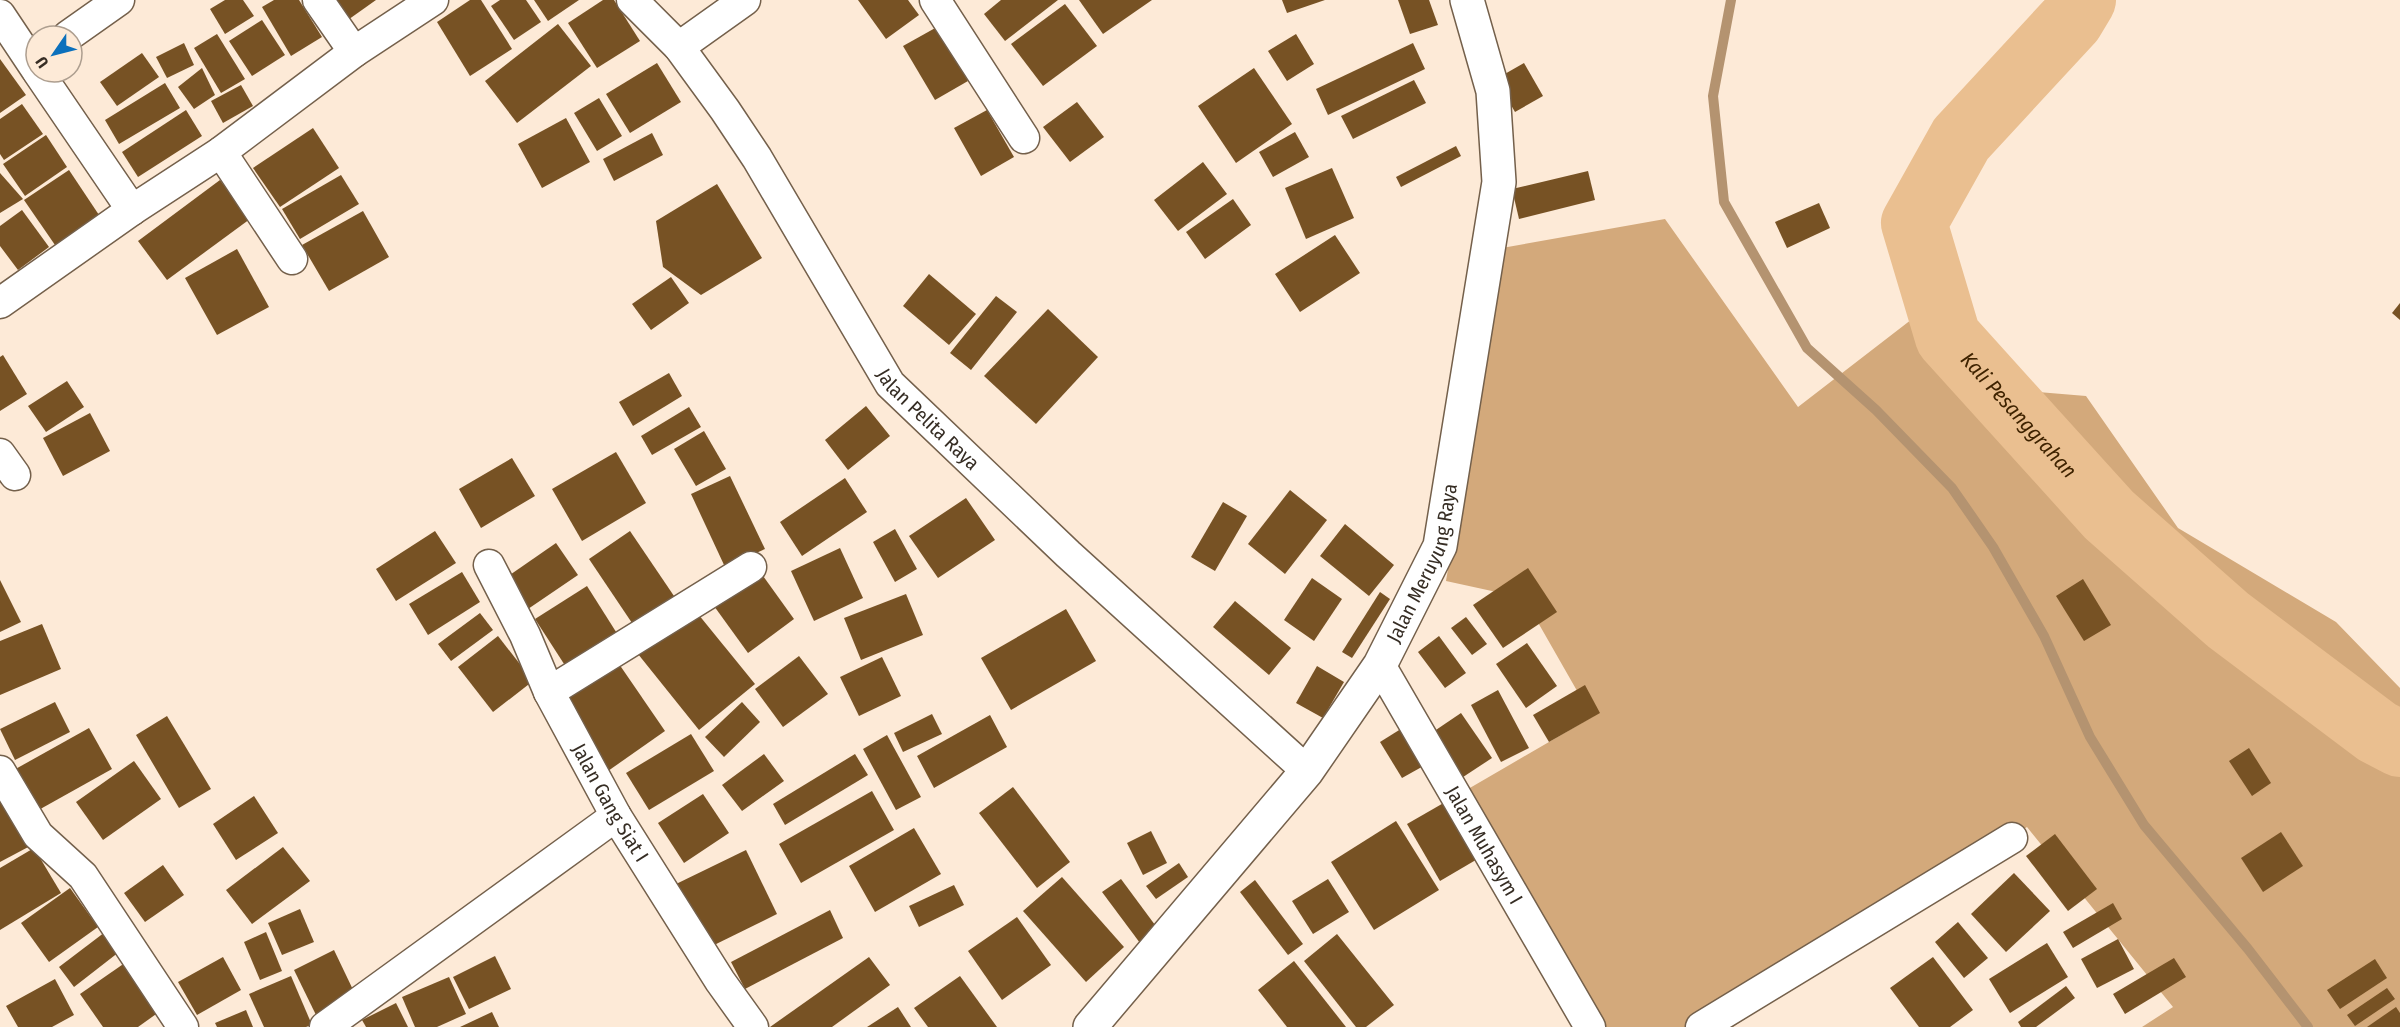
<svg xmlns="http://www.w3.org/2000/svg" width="2400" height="1027" font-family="'Fira Sans Condensed',sans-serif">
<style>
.forest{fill:#d3a97b}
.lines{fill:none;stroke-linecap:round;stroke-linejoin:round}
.stream{stroke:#b49370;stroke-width:10}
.river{stroke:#eabf90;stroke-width:66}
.building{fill:#775224}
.street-casing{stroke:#74604b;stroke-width:33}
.secondary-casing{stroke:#74604b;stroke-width:36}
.street{stroke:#fff;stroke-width:30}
.secondary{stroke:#fff;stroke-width:33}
.labels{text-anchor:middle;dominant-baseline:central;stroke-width:6;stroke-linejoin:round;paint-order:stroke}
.street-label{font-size:20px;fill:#362d24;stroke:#fdead7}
.water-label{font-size:21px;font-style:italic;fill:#3f2300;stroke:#fdead7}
</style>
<rect width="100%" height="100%" fill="#fdead7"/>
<polygon class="forest" points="1665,219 1798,407 1929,306 1988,388 2086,396 2178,528 2336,622 2400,688 2400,1018 2387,1027 2142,1027 2173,1007 2027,827 1733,1027 1577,1027 1444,803 1592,717 1524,598 1446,581 1502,248"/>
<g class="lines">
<polyline class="stream" points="1731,0 1713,96 1724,202 1807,348 1876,410 1952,488 1993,547 2044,636 2090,737 2144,825 2248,949 2308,1027"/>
<path class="river" id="s1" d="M2083,0L2071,20L1961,139L1914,223L1948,337L2109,515L2228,620L2377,732L2400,744"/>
</g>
<g class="building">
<polygon points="225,0 243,0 254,16 225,34 210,9"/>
<polygon points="274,0 299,0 322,37 291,56 262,7"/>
<polygon points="330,0 376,0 345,22"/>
<polygon points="470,0 481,0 512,49 470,76 437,22"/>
<polygon points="500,0 526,0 541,22 514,40 491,6"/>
<polygon points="534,0 579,0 548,21"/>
<polygon points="603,0 614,0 640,41 597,68 568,23"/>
<polygon points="858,0 908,0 919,15 886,39"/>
<polygon points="1001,0 1058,0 1005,41 984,14"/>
<polygon points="1079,0 1152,0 1103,34"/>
<polygon points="1282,0 1325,0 1287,13"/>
<polygon points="1398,0 1429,0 1438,25 1410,34"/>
<polygon points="1065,4 1097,46 1043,86 1011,44"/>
<polygon points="262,20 285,55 252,76 229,41"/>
<polygon points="558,24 591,66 517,123 485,81"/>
<polygon points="937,27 968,81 935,100 903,46"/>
<polygon points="217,34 245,79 221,93 194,48"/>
<polygon points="1296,34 1314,64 1287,81 1268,51"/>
<polygon points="184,43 194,65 167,78 156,57"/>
<polygon points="1413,43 1425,69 1328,115 1316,89"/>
<polygon points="142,53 159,77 117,106 100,82"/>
<polygon points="0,59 26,95 0,113"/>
<polygon points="657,63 681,102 630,133 606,94"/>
<polygon points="1524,63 1543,96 1515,112 1496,79"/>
<polygon points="202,68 215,95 194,109 178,87"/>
<polygon points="1254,68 1292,124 1236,163 1198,106"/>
<polygon points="1414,80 1426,103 1353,139 1341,116"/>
<polygon points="165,83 180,108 119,144 105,120"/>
<polygon points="241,85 253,106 223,123 211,101"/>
<polygon points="599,98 622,136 597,151 574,113"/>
<polygon points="1077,102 1104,137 1070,162 1043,127"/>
<polygon points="22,104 43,134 4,160 0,154 0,119"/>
<polygon points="186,110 202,136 138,177 122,152"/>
<polygon points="987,110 1014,157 981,176 954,128"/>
<polygon points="566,118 590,162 542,188 518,144"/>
<polygon points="313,128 339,168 280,207 253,168"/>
<polygon points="1295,132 1309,157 1273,177 1259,152"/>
<polygon points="652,133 663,155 614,181 603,159"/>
<polygon points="46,135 67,167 25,196 3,164"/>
<polygon points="1456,146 1461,156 1401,187 1396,177"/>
<polygon points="1203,162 1227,194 1178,231 1154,200"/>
<polygon points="1332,168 1354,218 1306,239 1285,188"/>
<polygon points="69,170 99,215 55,245 24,200"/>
<polygon points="1588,171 1595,200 1519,219 1512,189"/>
<polygon points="0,173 23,199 0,213"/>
<polygon points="341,175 359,204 300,239 282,209"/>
<polygon points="220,180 250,219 167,280 138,241"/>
<polygon points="717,184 762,258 701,295 663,267 656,221"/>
<polygon points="1233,199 1251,225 1205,259 1186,232"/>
<polygon points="1819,203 1830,228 1787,248 1775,222"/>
<polygon points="22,210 49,247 18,270 0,246 0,226"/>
<polygon points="363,211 389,257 329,291 302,245"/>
<polygon points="1335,235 1360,273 1300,312 1275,274"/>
<polygon points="237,249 269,307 217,335 185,278"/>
<polygon points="929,274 976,314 949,345 903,306"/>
<polygon points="671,277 689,303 651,330 632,304"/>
<polygon points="996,296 1017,312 971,370 950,353"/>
<polygon points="2400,303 2400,320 2392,313"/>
<polygon points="1048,309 1098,357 1036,424 984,376"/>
<polygon points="3,355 27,394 0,411 0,357"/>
<polygon points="669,373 682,396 633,426 619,402"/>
<polygon points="67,381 84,407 46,432 28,406"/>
<polygon points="866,406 890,436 848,470 825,440"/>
<polygon points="689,407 701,427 652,455 641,436"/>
<polygon points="90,413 110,451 63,476 43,438"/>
<polygon points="704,431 726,469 696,486 674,449"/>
<polygon points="616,452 646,503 582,541 552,489"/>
<polygon points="512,458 535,496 481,528 459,489"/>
<polygon points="730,476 765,549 725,567 691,494"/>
<polygon points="845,478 867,512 802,556 780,522"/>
<polygon points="1290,490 1327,520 1285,574 1248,544"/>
<polygon points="966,498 995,540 938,578 909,536"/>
<polygon points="1223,502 1247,516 1215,571 1191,557"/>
<polygon points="1345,524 1394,565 1369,596 1320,556"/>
<polygon points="895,529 917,569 895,582 873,542"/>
<polygon points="435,531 456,563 396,601 376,569"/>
<polygon points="630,531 674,596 632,623 589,559"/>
<polygon points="556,543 578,575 528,609 507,577"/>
<polygon points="840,548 863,598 814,621 791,571"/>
<polygon points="1528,568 1557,612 1503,648 1473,605"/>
<polygon points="462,572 480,602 428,635 409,604"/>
<polygon points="761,573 794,619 748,653 714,606"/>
<polygon points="1312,578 1342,599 1314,641 1284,620"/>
<polygon points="2083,579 2111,625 2084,641 2056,596"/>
<polygon points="0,580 21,622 0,632"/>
<polygon points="587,586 618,635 566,667 535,619"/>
<polygon points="1380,592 1390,599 1352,658 1342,652"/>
<polygon points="906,594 923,635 861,660 844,618"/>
<polygon points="1235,601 1291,648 1269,675 1213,627"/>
<polygon points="694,609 755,684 699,730 638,654"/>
<polygon points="1066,609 1096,661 1011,710 981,658"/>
<polygon points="480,613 493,630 451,661 438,644"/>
<polygon points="1466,617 1487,644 1472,655 1451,628"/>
<polygon points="42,624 61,669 0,695 0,641"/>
<polygon points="498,636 533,681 493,712 458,667"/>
<polygon points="1439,636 1466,673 1445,688 1418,652"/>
<polygon points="1527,643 1557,686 1526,708 1496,664"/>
<polygon points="799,656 828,694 783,727 755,689"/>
<polygon points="882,657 901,696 859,716 840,677"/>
<polygon points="619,664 665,731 608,771 561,703"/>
<polygon points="1317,666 1344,682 1323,718 1296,703"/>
<polygon points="1585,685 1600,713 1549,742 1533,715"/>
<polygon points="1498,690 1529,748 1501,762 1471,705"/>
<polygon points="55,702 70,732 15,760 0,729"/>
<polygon points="742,702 760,722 724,757 705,737"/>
<polygon points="1461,713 1492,758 1457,781 1427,736"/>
<polygon points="932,714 942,734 903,752 894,733"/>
<polygon points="990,715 1007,747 934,788 917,756"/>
<polygon points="167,716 211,789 179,808 136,735"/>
<polygon points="1404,727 1427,764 1402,778 1380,742"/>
<polygon points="89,728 112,769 35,812 12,771"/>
<polygon points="691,734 714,771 649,810 626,773"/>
<polygon points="887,735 921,797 896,810 863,749"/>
<polygon points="2249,748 2271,783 2252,796 2229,761"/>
<polygon points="764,754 784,781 742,811 722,785"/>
<polygon points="855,754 868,775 785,825 773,804"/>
<polygon points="134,761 161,799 103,840 76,802"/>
<polygon points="0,781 32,845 0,862"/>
<polygon points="1013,787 1070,862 1037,888 979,813"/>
<polygon points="872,791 894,830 801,883 779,844"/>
<polygon points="703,794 729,833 684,863 658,823"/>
<polygon points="254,796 278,833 236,860 213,824"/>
<polygon points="1454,797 1486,854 1440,881 1407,824"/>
<polygon points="1396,821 1439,890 1374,930 1331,862"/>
<polygon points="914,828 941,874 875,912 849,866"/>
<polygon points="1151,831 1167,863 1143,875 1127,843"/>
<polygon points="2281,832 2303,866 2263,892 2241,858"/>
<polygon points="2055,834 2097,889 2068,911 2026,856"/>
<polygon points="283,847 310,881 252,924 226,890"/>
<polygon points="34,848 61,893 0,930 0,868"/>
<polygon points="746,850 777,914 706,949 674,885"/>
<polygon points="1179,863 1188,877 1156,899 1146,886"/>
<polygon points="163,865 184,895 145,922 124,893"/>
<polygon points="2014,873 2050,911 2006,952 1971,914"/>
<polygon points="1062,877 1124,947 1086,982 1023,911"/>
<polygon points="1121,879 1158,929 1140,943 1102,892"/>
<polygon points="1328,879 1349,912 1313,934 1292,901"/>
<polygon points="1255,880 1303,944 1288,955 1240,892"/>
<polygon points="954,885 964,905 919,927 909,906"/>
<polygon points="70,888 98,927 49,962 21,923"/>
<polygon points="2113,903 2122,919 2073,948 2063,932"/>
<polygon points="300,909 314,942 282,955 268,923"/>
<polygon points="830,910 843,938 745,989 731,962"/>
<polygon points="1017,917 1051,965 1002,1000 968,951"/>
<polygon points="1958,922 1988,958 1964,978 1935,942"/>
<polygon points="113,926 128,945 74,987 59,967"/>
<polygon points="266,932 282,971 260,980 244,942"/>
<polygon points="1337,934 1394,1005 1366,1027 1356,1027 1304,961"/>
<polygon points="2118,939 2134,969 2097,988 2081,959"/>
<polygon points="2047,943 2068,977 2010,1013 1989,979"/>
<polygon points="334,950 356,996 316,1015 294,970"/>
<polygon points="495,956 511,989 469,1009 453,977"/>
<polygon points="223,957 241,990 197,1015 178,982"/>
<polygon points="869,957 890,985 832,1027 770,1027"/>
<polygon points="1933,957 1973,1010 1950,1027 1919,1027 1890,988"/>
<polygon points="132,958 166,1007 138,1027 103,1027 80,994"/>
<polygon points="2174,958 2186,977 2125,1014 2113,994"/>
<polygon points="2375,959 2387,978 2340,1009 2327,990"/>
<polygon points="1294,961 1346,1027 1287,1027 1258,990"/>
<polygon points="291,976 312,1025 306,1027 264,1027 249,994"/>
<polygon points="960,976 997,1027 928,1027 914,1008"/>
<polygon points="449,977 466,1014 437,1027 415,1027 402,997"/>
<polygon points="55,979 74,1015 52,1027 18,1027 6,1006"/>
<polygon points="2066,986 2075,998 2036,1027 2021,1027 2018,1022"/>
<polygon points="2387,988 2395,999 2355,1026 2347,1015"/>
<polygon points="396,1003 408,1027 366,1027 362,1020"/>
<polygon points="898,1007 911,1027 867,1027"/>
<polygon points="2396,1007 2400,1013 2400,1027 2367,1027"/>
<polygon points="246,1010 253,1027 217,1027 215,1023"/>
<polygon points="492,1012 499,1027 460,1027"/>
</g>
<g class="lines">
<defs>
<g id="street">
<polyline points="318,0 354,52"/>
<path id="s2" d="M632,0L679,47L725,110L757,158L890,384L1068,554L1307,771"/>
<polyline points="935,0 1024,138"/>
<polyline points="0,15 36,69"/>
<polyline points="68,36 119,0"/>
<polyline points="679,47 745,0"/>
<polyline points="38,72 132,210"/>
<polyline points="221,152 292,259"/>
<polyline points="0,303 132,210 221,152 354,52 433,0"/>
<polyline points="0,454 15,475"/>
<path id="s3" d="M489,565L525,635L549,692L616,816L720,981L753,1027"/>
<path id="s4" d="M1380,665L1590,1027"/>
<polyline points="549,692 751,567"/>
<polyline points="0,771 38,835 83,876 183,1027"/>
<polyline points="325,1027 616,816"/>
<polyline points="1701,1027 2012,838"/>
</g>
<g id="secondary">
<path id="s5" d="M1090,1027L1307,771L1380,665L1440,546L1499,182L1493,91L1467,0"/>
</g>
</defs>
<use href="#street" class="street-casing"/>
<use href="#secondary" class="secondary-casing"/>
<use href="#street" class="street"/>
<use href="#secondary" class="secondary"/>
</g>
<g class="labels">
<g class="street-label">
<text stroke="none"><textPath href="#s2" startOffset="516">Jalan Pelita Raya</textPath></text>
<text stroke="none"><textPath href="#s5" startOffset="576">Jalan Meruyung Raya</textPath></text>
<text stroke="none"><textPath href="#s3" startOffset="267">Jalan Gang Siat I</textPath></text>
<text stroke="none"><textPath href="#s4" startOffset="208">Jalan Muhasym I</textPath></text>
</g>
<g class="water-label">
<text stroke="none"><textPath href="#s1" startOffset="506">Kali Pesanggrahan</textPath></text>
</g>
</g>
<g transform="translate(54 54) rotate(235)"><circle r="28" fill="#fdead7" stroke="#ad9e8f" stroke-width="1.5"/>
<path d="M0-4.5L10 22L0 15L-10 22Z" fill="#0b70bc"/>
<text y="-9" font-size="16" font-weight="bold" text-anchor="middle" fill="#362d24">U</text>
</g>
</svg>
